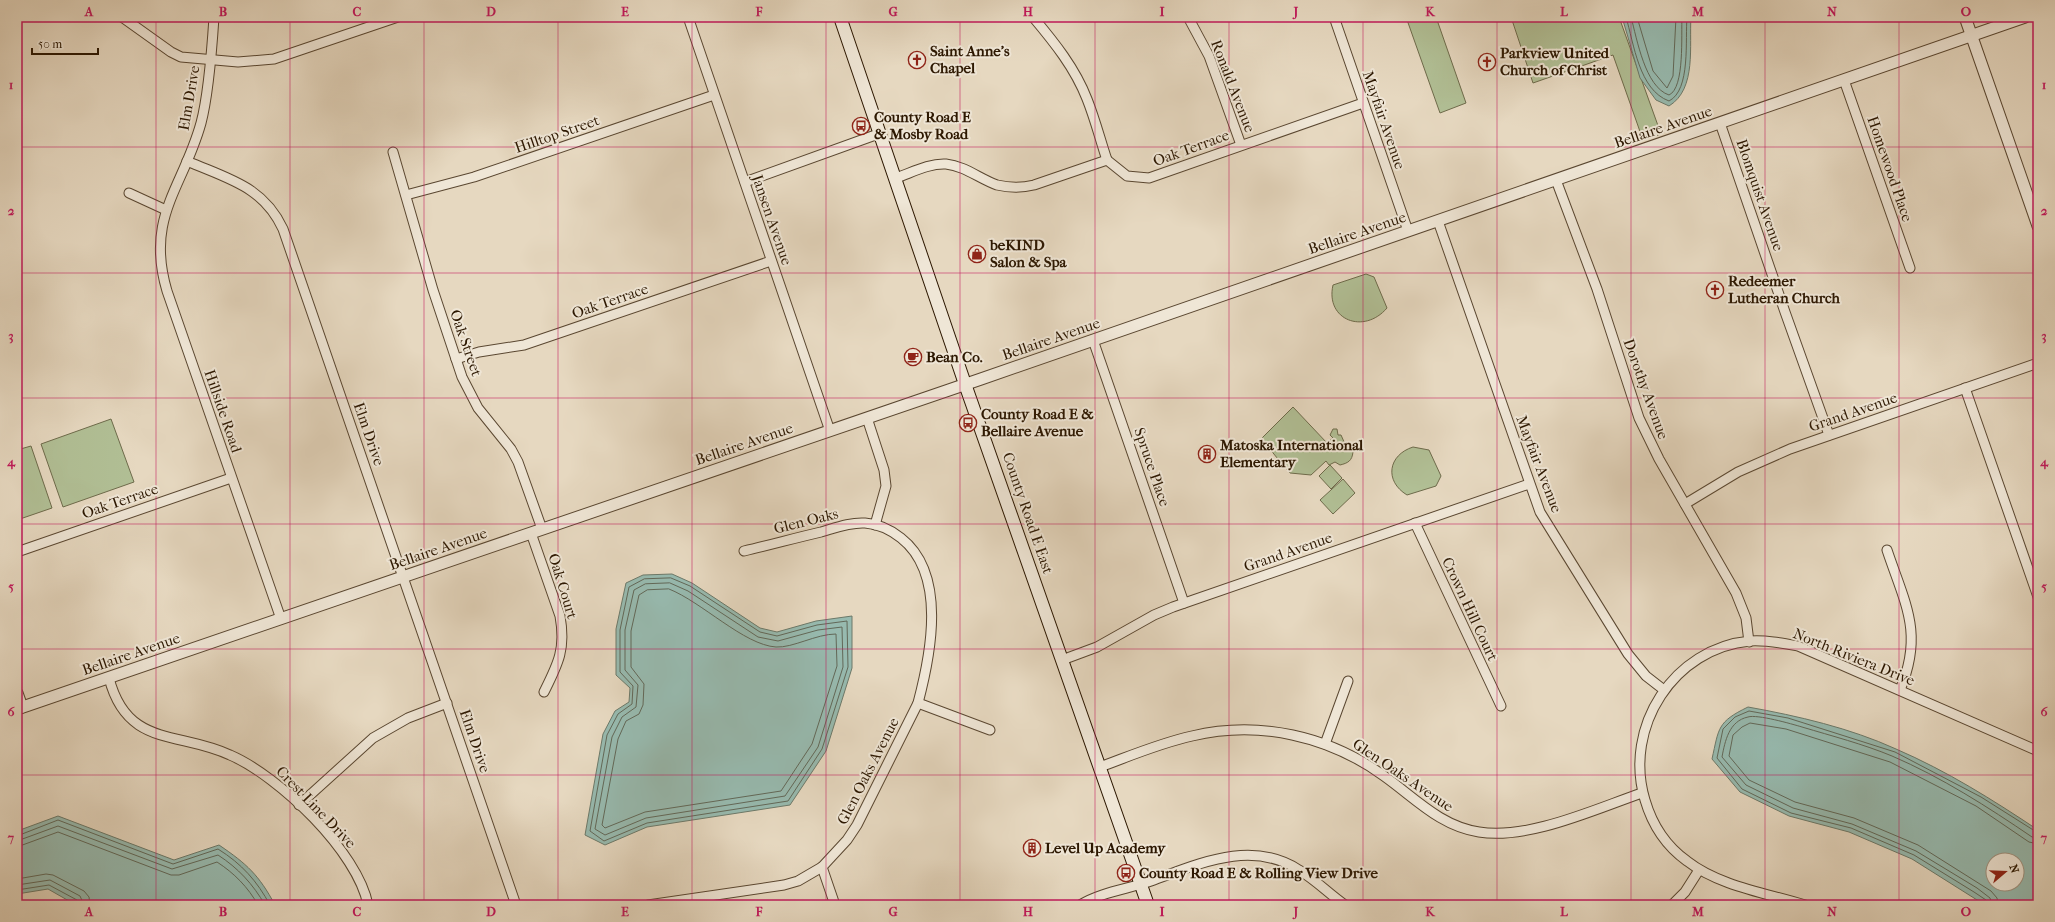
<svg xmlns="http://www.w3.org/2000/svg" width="2055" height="922" font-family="'IM FELL French Canon',serif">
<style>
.green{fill:#b1bf95;stroke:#6e6b4b}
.water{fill:#97baaf;stroke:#6c7969;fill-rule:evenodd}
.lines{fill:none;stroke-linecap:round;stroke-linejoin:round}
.shore{stroke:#626858;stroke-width:1}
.minor-casing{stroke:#5a4731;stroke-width:11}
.tertiary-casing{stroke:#5a4731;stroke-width:13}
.secondary-casing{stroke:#2c1701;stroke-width:14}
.minor{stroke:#efe6d6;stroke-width:9}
.tertiary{stroke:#efe6d6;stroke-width:11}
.secondary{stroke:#efe6d6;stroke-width:12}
.grid{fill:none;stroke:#c2185b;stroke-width:1;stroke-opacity:0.55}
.labels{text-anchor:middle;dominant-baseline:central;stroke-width:4;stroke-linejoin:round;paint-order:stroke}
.poi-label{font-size:15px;font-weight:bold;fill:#2c1701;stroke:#efe6d6;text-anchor:start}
.street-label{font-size:15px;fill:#2c1701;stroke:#efe6d6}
.neatline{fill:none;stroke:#c2185b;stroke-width:1.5}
.grid-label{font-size:13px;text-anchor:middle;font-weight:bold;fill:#c2185b}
</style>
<rect width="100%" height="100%" fill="#e6d8c0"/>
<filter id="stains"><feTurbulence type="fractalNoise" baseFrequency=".005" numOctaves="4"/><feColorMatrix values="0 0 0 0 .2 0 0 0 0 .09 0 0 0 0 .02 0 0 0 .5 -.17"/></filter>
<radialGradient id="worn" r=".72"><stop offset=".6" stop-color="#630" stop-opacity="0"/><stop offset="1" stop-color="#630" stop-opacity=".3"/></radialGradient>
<g class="green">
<polygon points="1406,17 1436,17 1466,103 1440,113"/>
<polygon points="1511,17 1619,17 1661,134 1643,140 1613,55 1533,83"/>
<path d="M1366,274L1374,277L1387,308C1364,335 1325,320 1333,285Z"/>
<path d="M1293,407L1327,443L1333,438L1330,435L1333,429H1337L1338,435H1341L1345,444L1353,452C1352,461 1348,463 1340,465L1335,462L1329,465L1326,461L1311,475L1290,473C1279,462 1272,450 1261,439Z"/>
<polygon points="111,419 134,482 63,507 41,444"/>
<polygon points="31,446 52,508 17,520 17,450"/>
<path d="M1413,447L1429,450L1441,476L1436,486L1407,495C1384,481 1388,455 1413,447Z"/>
<polygon points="1330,465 1342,478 1331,489 1319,476"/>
<polygon points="1343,479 1355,493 1333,514 1320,500"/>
</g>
<g class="water">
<path d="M1622,17H1691C1689,45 1697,89 1669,106L1656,100L1640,78Z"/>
<polygon points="672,574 692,583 760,628 777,632 816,621 852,616 852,668 826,751 790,805 647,827 605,845 585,835 603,734 615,711 629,702 630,688 616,675 616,629 626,583 643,575"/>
<path d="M1748,707C1798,716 1850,728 1896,749C1947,771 1993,800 2038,830V905H1985L1912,859L1849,832L1789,816L1740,792L1712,759C1719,728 1717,722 1748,707ZM1993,860H2017V884H1993Z"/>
<path d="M58,816L174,860L219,845C247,864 259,875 275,905H76L48,889L17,894V834L20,830Z"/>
</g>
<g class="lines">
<g class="shore">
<path d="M1626,17C1634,44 1639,90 1669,101C1691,90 1685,39 1687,17"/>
<path d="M1631,17C1637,39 1645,87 1669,95C1685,88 1681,34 1682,17"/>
<polyline points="1637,17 1653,71 1667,88 1673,76 1676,17"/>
<polygon points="671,578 690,586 760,632 777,636 817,625 847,621 848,667 822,749 788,801 647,823 604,841 590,831 607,735 618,714 632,704 633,686 620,672 620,630 629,587 644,579"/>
<polygon points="670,583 688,591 758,637 778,641 818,630 842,627 843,667 818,747 785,796 646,818 605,835 595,829 612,737 622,717 636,707 638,685 625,670 625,630 634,590 645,584"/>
<path d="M669,589C702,602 744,645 776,647C793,648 816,634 836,634L837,666L812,744L781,791L645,812L605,828L602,825L618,739L626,721L639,714L643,705L644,684L631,667V631L639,595L647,590Z"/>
<path d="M17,836L58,820L173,864L218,849C242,864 257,881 270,905"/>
<path d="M17,841L58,826L172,869L218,855C238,868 253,884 265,905"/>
<path d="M17,847L58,832L171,875H179L217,862C234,873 248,887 258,905"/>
<polyline points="17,879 46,874 53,875 84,891 89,897 90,905"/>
<polyline points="17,885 50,880 80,896 84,905"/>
<polyline points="17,890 49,885 77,900 79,905"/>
<polyline points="1987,905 1986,900 1974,892 1914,855 1851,828 1791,813 1742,789 1717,758 1723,729 1735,717 1749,711 1788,718 1895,752 1981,797 2038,833"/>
<path d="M1992,905L1990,898L1977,888L1916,851L1852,824L1793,808L1746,785L1722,757C1725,741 1729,721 1748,717C1757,714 1792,724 1802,727C1832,736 1863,744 1892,756C1941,777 1988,807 2032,837L2038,838"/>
<polyline points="1998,905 1997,898 1991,891 1918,845 1854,818 1795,802 1749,780 1729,756 1733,735 1742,727 1750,723 1786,729 1890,762 1976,806 2029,842 2038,844"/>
</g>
<defs>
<g id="minor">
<polyline points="122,17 171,52 181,57 238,62 274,59 398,17"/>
<path d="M214,17C212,48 209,93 201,123C183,188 145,217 167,291L281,619"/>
<polyline points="688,17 830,431"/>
<path d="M1033,17C1054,42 1075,68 1087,99C1095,119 1100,139 1107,160"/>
<polyline points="1188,17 1209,56 1241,145"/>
<polyline points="1334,17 1408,231"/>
<polyline points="1844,80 1910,268"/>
<polyline points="1720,123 1785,312 1829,435"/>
<polyline points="393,152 433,290 462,377 478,408 511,449 518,462 542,529"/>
<polyline points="1107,160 1127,176 1149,178 1363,103"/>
<path d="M187,161C228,179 263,186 283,229L516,905"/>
<path d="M896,178C911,173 929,163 946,164C965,166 980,179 997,185C1010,188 1022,188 1034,185L1107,160"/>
<polyline points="1556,180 1597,289 1639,418 1659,459 1736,593 1746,618 1749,642"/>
<polyline points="745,182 881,133"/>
<polyline points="129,193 166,210"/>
<polyline points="406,195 474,177 714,95"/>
<polyline points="1438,221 1540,512 1628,654 1646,676 1664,690"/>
<polyline points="1093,340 1184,603"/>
<polyline points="456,359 479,352 524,345 771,261"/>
<polyline points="1965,388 2038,597"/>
<polyline points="867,418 884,470 886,486 875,525"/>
<polyline points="1685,504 1738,472 1790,449 2038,363"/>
<polyline points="1415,523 1501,706"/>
<path d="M531,533L560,616C566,649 558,664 544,692"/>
<path d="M1887,550C1905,604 1924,633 1900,690"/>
<polyline points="17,552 231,478"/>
<polyline points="1062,660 1097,647 1154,615 1173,607 1529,484"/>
<path d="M109,678C127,748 179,731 230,755C279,776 358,852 368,905"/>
<polyline points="918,703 990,730"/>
<polyline points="1325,744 1348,681"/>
<path d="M1100,767C1130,756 1160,743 1192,736C1259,720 1329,736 1384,776C1415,798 1440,826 1479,832C1529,840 1595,809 1642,793"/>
<polyline points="299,805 373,738 408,718 447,703"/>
<polyline points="822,867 835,905"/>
<path d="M648,905L784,885L798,881L822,867L847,840L857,825L918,703C931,654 947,574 901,538C891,530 878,524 865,523C850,522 835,528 821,532C795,538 770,545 744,551"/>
<path d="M1080,905C1101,892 1128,889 1151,881C1199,864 1251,839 1299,870C1316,880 1329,894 1345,905"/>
<polyline points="1672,905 1685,892 1699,870"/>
<path d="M1805,905C1766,893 1719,886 1687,861C1666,846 1652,824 1645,800C1623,727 1674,648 1750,641C1767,640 1782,643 1798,646L2038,751"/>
</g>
<g id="tertiary">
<polyline points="1965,17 2038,226"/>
<polyline points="17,693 22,707"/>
<polyline points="17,709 981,379 2025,17"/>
</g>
<polyline id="secondary" points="840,17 965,384 1148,905"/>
</defs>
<use href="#minor" class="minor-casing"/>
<use href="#tertiary" class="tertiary-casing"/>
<use href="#secondary" class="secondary-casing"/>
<use href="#minor" class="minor"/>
<use href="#tertiary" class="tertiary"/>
<use href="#secondary" class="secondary"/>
</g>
<path class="grid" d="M156,17V905M290,17V905M424,17V905M558,17V905M692,17V905M826,17V905M960,17V905M1095,17V905M1229,17V905M1363,17V905M1497,17V905M1631,17V905M1765,17V905M1899,17V905M17,147H2038M17,273H2038M17,398H2038M17,524H2038M17,649H2038M17,775H2038"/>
<defs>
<symbol id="church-ring" viewBox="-11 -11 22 22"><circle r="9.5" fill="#efe6d6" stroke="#8f2418" stroke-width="1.5"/><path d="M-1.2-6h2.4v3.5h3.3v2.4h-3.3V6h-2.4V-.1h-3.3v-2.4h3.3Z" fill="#8f2418"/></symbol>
<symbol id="bus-ring" viewBox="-11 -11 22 22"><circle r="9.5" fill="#efe6d6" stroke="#8f2418" stroke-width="1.5"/><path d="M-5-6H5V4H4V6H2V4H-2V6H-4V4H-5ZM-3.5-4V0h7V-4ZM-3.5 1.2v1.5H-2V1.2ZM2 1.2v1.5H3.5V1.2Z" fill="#8f2418"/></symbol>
<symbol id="shop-ring" viewBox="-11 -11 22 22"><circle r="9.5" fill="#efe6d6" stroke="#8f2418" stroke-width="1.5"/><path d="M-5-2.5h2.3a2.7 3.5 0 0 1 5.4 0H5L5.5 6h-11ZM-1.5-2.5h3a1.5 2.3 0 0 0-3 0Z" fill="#8f2418"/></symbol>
<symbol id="cafe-ring" viewBox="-11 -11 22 22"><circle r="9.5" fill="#efe6d6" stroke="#8f2418" stroke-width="1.5"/><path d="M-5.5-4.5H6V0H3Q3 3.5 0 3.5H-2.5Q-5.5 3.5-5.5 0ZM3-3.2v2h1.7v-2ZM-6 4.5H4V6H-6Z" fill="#8f2418"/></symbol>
<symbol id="building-ring" viewBox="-11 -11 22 22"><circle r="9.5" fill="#efe6d6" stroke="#8f2418" stroke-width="1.5"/><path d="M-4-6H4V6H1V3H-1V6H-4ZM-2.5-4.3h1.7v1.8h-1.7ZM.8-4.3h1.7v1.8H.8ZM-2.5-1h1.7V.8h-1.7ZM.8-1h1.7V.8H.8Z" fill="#8f2418"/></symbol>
</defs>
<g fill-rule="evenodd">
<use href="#church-ring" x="907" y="50" width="20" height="20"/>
<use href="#church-ring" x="1477" y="52" width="20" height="20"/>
<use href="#bus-ring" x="851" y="116" width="20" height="20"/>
<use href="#shop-ring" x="967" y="244" width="20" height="20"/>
<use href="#church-ring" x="1705" y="280" width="20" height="20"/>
<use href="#cafe-ring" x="903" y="347" width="20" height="20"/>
<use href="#bus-ring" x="958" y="413" width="20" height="20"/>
<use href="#building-ring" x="1197" y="444" width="20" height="20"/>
<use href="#building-ring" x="1022" y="838" width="20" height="20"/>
<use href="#bus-ring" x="1116" y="863" width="20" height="20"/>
</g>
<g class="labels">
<g class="poi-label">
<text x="930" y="51">Saint Anne's<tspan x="930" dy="17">Chapel</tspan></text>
<text x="1500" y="53">Parkview United<tspan x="1500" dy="17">Church of Christ</tspan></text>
<text x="874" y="117">County Road E<tspan x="874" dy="17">&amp; Mosby Road</tspan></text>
<text x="990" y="245">beKIND<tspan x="990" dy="17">Salon &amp; Spa</tspan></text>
<text x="1728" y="281">Redeemer<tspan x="1728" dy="17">Lutheran Church</tspan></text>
<text x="926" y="357">Bean Co.</text>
<text x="981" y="414">County Road E &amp;<tspan x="981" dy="17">Bellaire Avenue</tspan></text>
<text x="1220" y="445">Matoska International<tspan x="1220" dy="17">Elementary</tspan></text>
<text x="1045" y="848">Level Up Academy</text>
<text x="1139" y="873">County Road E &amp; Rolling View Drive</text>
</g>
<g class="street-label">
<text transform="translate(1233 86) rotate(69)">Ronald Avenue</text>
<text transform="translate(189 98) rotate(-80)">Elm Drive</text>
<text transform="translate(1384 120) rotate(71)">Mayfair Avenue</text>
<text transform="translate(1663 127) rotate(-19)">Bellaire Avenue</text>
<text transform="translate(557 134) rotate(-19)">Hilltop Street</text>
<text transform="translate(1191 148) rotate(-20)">Oak Terrace</text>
<text transform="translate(1890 169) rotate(71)">Homewood Place</text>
<text transform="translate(1760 195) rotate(71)">Blomquist Avenue</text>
<text transform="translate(772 220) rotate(71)">Jansen Avenue</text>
<text transform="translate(1357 233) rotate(-19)">Bellaire Avenue</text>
<text transform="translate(610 301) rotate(-19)">Oak Terrace</text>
<text transform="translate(1051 339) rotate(-19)">Bellaire Avenue</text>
<text transform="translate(466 343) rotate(71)">Oak Street</text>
<text transform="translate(1646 389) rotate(70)">Dorothy Avenue</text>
<text transform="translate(223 411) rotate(71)">Hillside Road</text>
<text transform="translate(1853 412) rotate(-19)">Grand Avenue</text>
<text transform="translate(369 434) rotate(71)">Elm Drive</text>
<text transform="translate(744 444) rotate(-19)">Bellaire Avenue</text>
<text transform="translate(1539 464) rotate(69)">Mayfair Avenue</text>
<text transform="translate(1152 467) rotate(71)">Spruce Place</text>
<text transform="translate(120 501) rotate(-19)">Oak Terrace</text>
<text transform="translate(1028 513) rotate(71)">County Road E East</text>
<text transform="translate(806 521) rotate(-14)">Glen Oaks</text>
<text transform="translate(438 549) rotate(-19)">Bellaire Avenue</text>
<text transform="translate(1288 552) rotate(-19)">Grand Avenue</text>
<text transform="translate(563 586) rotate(73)">Oak Court</text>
<text transform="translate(1470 609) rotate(65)">Crown Hill Court</text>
<text transform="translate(131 654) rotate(-19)">Bellaire Avenue</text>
<text transform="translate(1854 657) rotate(22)">North Riviera Drive</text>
<text transform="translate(475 741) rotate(71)">Elm Drive</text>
<text transform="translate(868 771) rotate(-63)">Glen Oaks Avenue</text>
<text transform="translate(1403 775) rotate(34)">Glen Oaks Avenue</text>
<text transform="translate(316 807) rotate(46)">Crest Line Drive</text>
</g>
</g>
<rect width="2055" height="922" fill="none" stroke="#e6d8c0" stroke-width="44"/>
<g transform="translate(2005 872) rotate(71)"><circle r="19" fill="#efe6d6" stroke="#a19381"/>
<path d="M0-3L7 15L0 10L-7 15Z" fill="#8f2418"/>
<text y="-6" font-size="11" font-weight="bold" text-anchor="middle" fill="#2c1701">N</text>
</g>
<path d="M32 48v6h66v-6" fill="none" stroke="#2c1701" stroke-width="2"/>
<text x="38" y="48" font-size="12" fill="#2c1701" stroke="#efe6d6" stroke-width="3" paint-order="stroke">50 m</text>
<rect x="22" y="22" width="2011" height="878" class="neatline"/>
<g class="grid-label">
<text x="89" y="16">A</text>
<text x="223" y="16">B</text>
<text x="357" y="16">C</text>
<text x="491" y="16">D</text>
<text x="625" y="16">E</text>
<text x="759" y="16">F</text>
<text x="893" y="16">G</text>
<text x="1028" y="16">H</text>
<text x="1162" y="16">I</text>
<text x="1296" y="16">J</text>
<text x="1430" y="16">K</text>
<text x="1564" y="16">L</text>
<text x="1698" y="16">M</text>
<text x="1832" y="16">N</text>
<text x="1966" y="16">O</text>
<text x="11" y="89">1</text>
<text x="2044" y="89">1</text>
<text x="11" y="215">2</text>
<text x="2044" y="215">2</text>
<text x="11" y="340">3</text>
<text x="2044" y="340">3</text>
<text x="11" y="466">4</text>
<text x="2044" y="466">4</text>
<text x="11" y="591">5</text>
<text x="2044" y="591">5</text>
<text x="11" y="716">6</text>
<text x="2044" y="716">6</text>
<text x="11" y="842">7</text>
<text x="2044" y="842">7</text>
<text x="89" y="916">A</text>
<text x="223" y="916">B</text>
<text x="357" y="916">C</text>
<text x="491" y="916">D</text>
<text x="625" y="916">E</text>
<text x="759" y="916">F</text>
<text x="893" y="916">G</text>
<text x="1028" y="916">H</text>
<text x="1162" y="916">I</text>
<text x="1296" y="916">J</text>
<text x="1430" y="916">K</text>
<text x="1564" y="916">L</text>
<text x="1698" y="916">M</text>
<text x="1832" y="916">N</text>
<text x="1966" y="916">O</text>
</g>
<rect width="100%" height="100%" filter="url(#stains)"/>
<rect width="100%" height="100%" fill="url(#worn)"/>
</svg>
